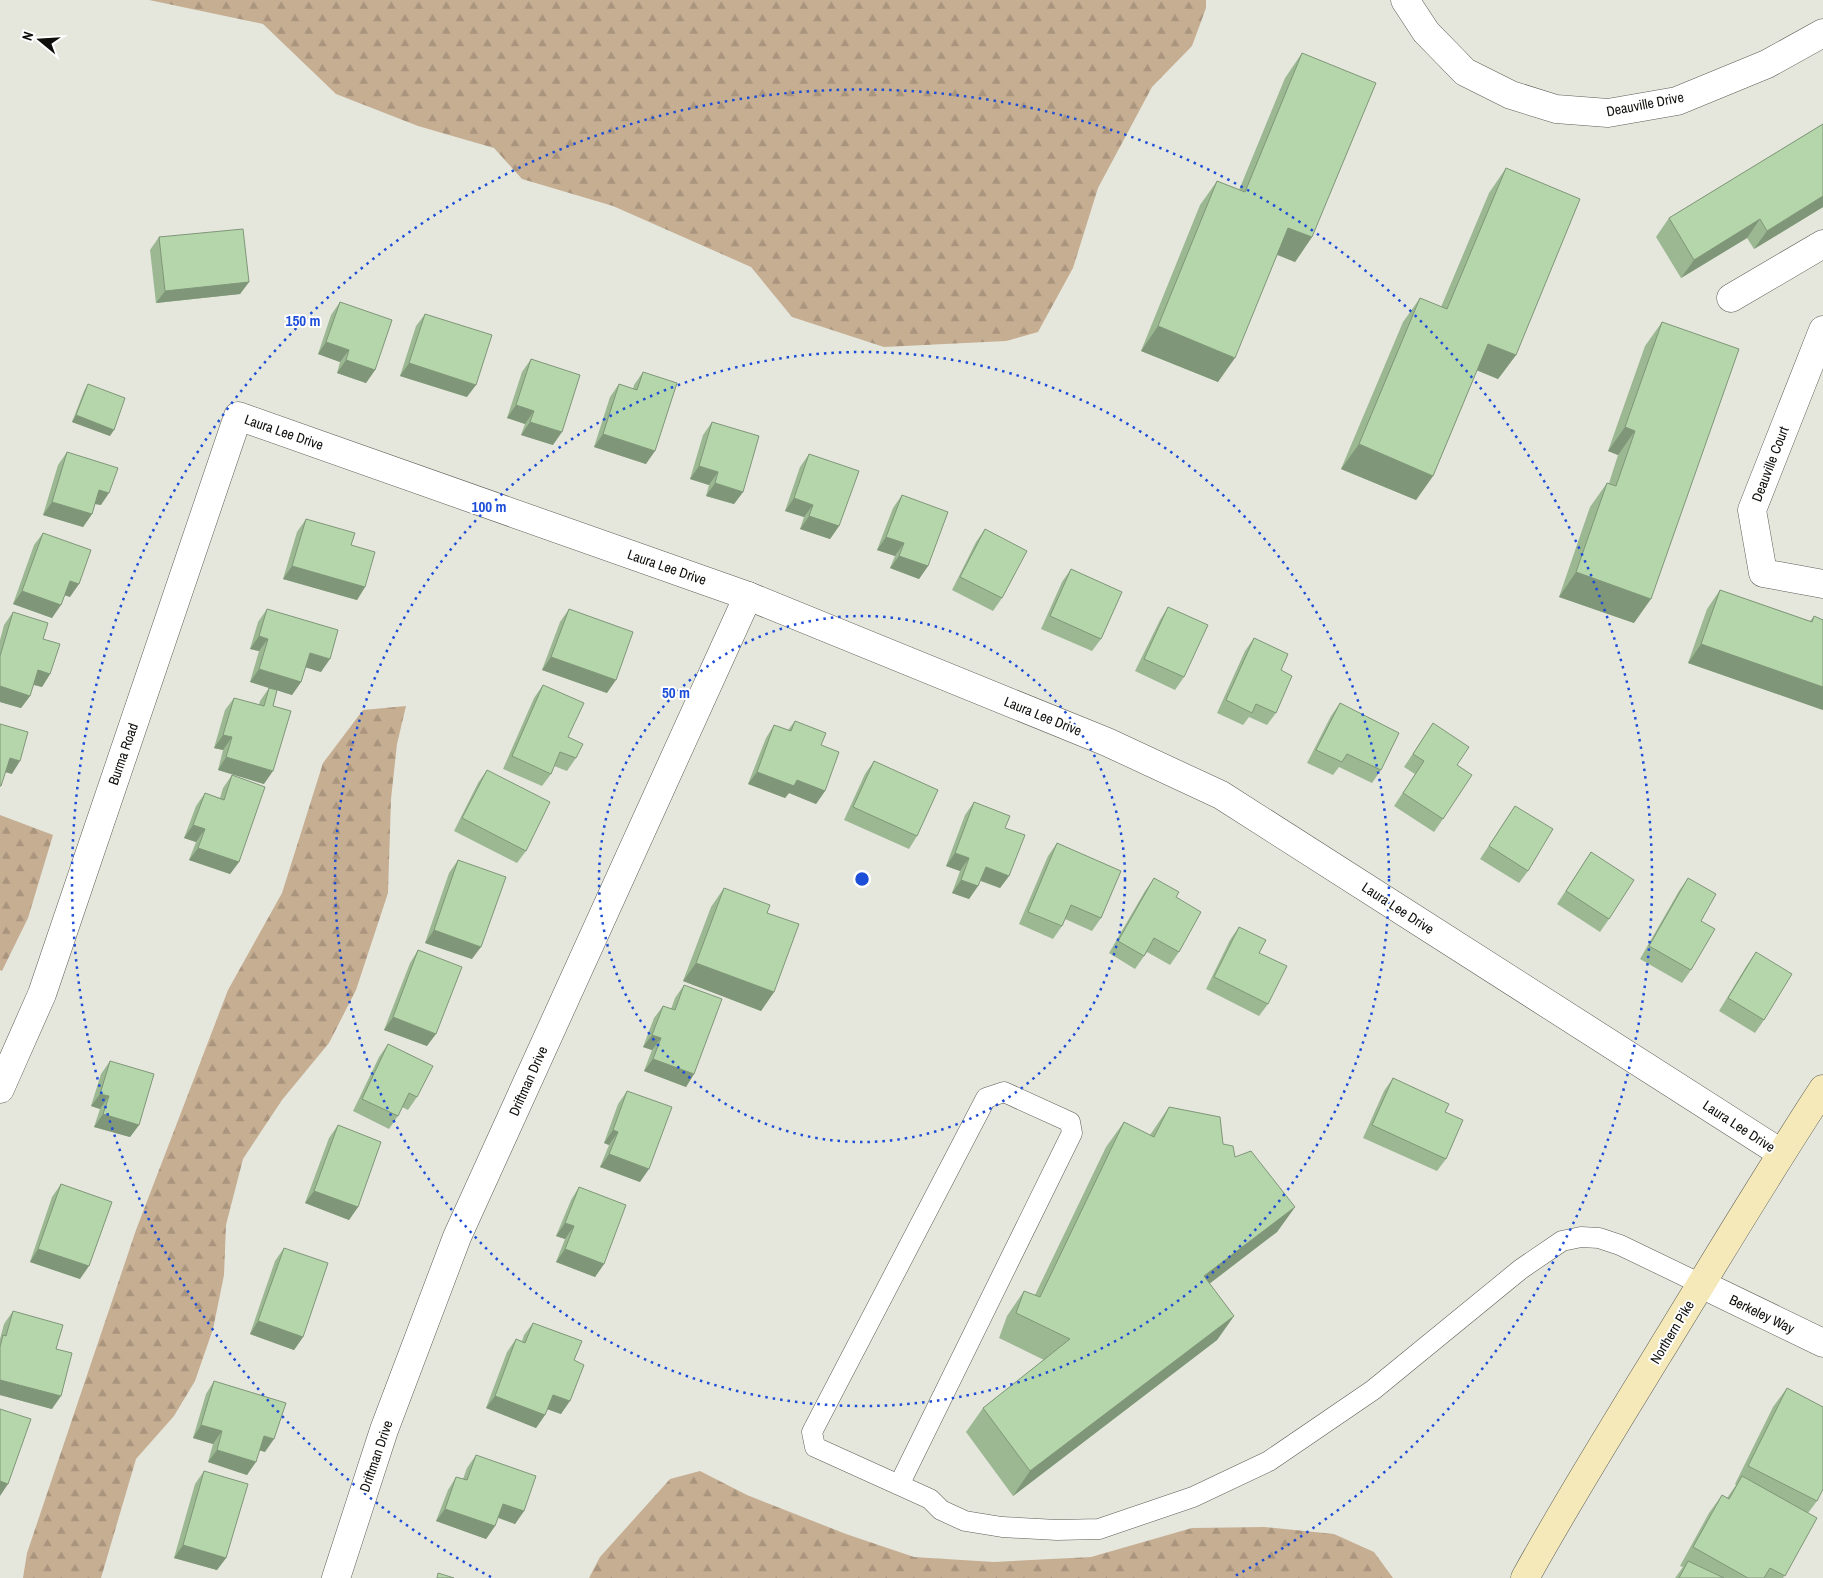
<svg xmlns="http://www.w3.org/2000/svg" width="1823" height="1578" font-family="'Archivo Narrow',sans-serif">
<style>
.forest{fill:url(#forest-firs)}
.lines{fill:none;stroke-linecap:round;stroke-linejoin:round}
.lane-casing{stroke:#5c5d55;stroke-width:21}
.street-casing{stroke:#5c5d55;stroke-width:29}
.secondary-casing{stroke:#5c5d55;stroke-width:29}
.lane{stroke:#fff;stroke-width:20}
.street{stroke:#fff;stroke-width:28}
.secondary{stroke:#f5e9b9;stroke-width:28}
.wall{fill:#9cb893}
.shaded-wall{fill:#7f9678}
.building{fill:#b5d6ab;stroke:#7f9678}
.ring{fill:none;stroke:#1d4ed8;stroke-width:2.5;stroke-dasharray:2.5 5}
.labels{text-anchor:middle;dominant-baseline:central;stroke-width:4;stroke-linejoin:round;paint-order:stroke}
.street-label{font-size:14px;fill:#0e0e0b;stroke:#fff}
.centre{fill:#1d4ed8;stroke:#fff;stroke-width:2.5}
.ring-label{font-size:15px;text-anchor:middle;font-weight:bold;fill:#1d4ed8;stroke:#fff;stroke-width:4;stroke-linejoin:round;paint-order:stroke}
</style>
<defs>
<pattern id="forest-firs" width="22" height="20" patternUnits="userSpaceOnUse" patternTransform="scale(1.25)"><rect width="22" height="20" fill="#c6ae93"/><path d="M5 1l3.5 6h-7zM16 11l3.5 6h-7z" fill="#a9947d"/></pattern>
</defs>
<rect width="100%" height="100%" fill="#e5e7dd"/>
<g class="forest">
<polygon points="149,0 1206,0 1206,8 1192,46 1152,87 1098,188 1073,268 1038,332 1006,341 884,347 792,317 751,267 613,206 522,179 494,148 418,126 336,94 263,24"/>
<polygon points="406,706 397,744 391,799 388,893 356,990 329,1043 282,1100 243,1159 226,1225 224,1275 213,1329 195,1381 174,1416 136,1459 101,1578 23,1578 27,1553 136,1230 228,990 282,893 323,763 363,710"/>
<polygon points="0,815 53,835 28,918 2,971 0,970"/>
<polygon points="700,1471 747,1495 846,1534 914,1557 994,1562 1091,1557 1192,1528 1264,1527 1334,1534 1374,1552 1393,1578 589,1578 600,1557 670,1479"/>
</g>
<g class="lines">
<defs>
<polyline id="lane" points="899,1485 1072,1133 1070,1122 1004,1092 986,1098 812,1432 815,1447 930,1499 941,1510 965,1521 1002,1527 1057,1530 1099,1529 1193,1497 1269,1461 1373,1390 1521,1269 1562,1241 1581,1237 1599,1238 1620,1245 1701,1284"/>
<g id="street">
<polyline points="1405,0 1426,32 1465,72 1511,95 1556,109 1608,113 1677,101 1767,64 1823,33"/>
<polyline points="1731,298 1823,244"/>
<polyline points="1823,330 1752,510 1763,573 1823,584"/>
<polyline points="0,1089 42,994 238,416 748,596 1107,742 1221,795 1781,1153"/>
<polyline points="1701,1284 1823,1343"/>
<polyline points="336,1578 384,1430 457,1237 748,596"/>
</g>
<path id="secondary" d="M1525,1578C1567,1502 1613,1428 1659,1353C1713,1265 1766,1176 1823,1089"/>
</defs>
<use href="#lane" class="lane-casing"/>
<use href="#street" class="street-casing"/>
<use href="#secondary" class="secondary-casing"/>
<use href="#lane" class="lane"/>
<use href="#street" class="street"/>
<use href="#secondary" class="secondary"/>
</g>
<g class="wall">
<polygon points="1302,53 1312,237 1295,262 1277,255 1218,382 1141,351 1200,205 1217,181 1239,190 1285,78"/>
<polygon points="1823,124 1823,207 1754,249 1747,238 1681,278 1656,237 1669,218"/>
<polygon points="1506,168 1516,355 1498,379 1477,370 1433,476 1416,500 1341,469 1403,322 1420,298 1441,307 1489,193"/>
<polygon points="159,237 249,282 240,294 156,303 150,250"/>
<polygon points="340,302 375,370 366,383 337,373 340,362 318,354 331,315"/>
<polygon points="425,314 467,397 400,376 416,326"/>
<polygon points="1662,322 1634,623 1559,597 1590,507 1607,483 1609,483 1618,455 1608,451 1645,346"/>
<polygon points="531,359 553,445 521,435 525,424 507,418 522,372"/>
<polygon points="643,372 646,464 594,447 610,397 619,384 633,389 634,385"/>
<polygon points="88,384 110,436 72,422 84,391"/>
<polygon points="712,422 743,492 734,504 706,496 709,485 690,479 703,435"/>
<polygon points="67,452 101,505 95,504 92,514 83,527 43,515 58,465"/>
<polygon points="809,454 839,526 830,539 800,529 804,517 785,511 800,467"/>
<polygon points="902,495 928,566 919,579 890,568 895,556 877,550 893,508"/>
<polygon points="306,519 351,545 365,587 357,600 283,579 297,532"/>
<polygon points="985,529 1002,598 993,611 952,590 976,542"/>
<polygon points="43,533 70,597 65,595 52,618 13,604 34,545"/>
<polygon points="1071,569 1101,639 1092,651 1041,629 1062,582"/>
<polygon points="1720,590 1810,621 1814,616 1823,620 1823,710 1688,663 1707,609"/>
<polygon points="1168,607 1184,677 1175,690 1135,671 1160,620"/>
<polygon points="267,609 321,672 306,667 301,682 292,695 277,690 273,706 264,784 218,770 223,750 214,748 225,710 234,698 259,705 260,701 269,688 250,682 259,651 250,649 258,622"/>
<polygon points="569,609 607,693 542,670 560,622"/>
<polygon points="13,612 43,639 50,674 42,687 33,685 30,696 21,708 0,702 0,640 4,625"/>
<polygon points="1254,638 1281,670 1276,713 1267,725 1249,717 1243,725 1217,713 1245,651"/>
<polygon points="543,685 568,737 576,758 567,771 554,766 551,774 542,786 503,769 534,698"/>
<polygon points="1340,703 1381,770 1372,783 1339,767 1333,775 1307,763 1331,716"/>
<polygon points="795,721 821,745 825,791 816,804 789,793 785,798 748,784 766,738 774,725 788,730"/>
<polygon points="1433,723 1457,765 1443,819 1434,832 1394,806 1415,774 1404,767"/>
<polygon points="874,761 917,836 909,849 844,820 865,774"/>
<polygon points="487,770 526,851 517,863 454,831 478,783"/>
<polygon points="232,775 239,862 230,874 189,860 196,842 184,838 196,806 205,793 220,798 223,788"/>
<polygon points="974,802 1005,828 1009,876 1000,888 980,881 978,886 969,899 952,893 960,871 946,866 965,815"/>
<polygon points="1515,806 1528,871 1519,883 1480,859"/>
<polygon points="1057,843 1101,918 1092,931 1065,919 1062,926 1053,939 1019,924 1048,856"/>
<polygon points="1591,852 1609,919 1600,932 1557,904"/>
<polygon points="458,860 472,959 425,943 449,873"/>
<polygon points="1154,878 1176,897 1179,952 1170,965 1147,952 1135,969 1109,953 1145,891"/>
<polygon points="1688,878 1701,921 1691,970 1682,983 1640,959 1679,891"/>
<polygon points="724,888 767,913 774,992 761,1011 683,981 711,907"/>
<polygon points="1239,927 1259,953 1268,1004 1259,1016 1206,989 1230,940"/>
<polygon points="418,950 427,1046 384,1030 410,963"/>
<polygon points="1756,952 1764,1020 1755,1033 1719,1011 1747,965"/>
<polygon points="684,985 694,1074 686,1087 644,1071 652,1050 643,1047 654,1018 663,1006 671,1009 675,998"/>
<polygon points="388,1044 417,1097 408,1110 402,1107 398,1116 389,1129 353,1111 379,1057"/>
<polygon points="110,1061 139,1125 130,1137 94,1127 100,1109 91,1106 101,1074"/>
<polygon points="1393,1078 1445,1112 1446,1159 1437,1171 1363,1138 1384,1091"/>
<polygon points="627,1091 640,1182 600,1167 609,1145 604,1143 618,1104"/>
<polygon points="1169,1107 1223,1144 1235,1157 1295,1207 1277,1232 1209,1283 1234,1316 1217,1340 1013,1496 966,1432 983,1408 1044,1360 999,1338 1007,1316 1024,1291 1035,1295 1106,1147 1124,1122 1150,1135"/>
<polygon points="338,1125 358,1207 349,1220 305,1203 329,1138"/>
<polygon points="61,1184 80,1279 30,1262 52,1197"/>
<polygon points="579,1187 604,1264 595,1277 556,1262 565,1239 556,1236 571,1200"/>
<polygon points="284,1248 303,1337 294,1350 250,1334 275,1261"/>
<polygon points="13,1311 56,1349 52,1409 0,1395 0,1339 4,1324"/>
<polygon points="533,1323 574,1360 561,1414 547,1409 545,1415 536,1428 486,1408 507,1352 516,1339 522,1341 524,1335"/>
<polygon points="214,1381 265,1452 260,1450 247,1475 208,1462 213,1444 193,1438 206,1394"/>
<polygon points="1787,1388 1817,1501 1808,1513 1817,1518 1783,1578 1675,1578 1683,1567 1680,1566 1709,1513 1722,1495 1727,1498 1736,1485 1735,1484 1773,1407"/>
<polygon points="476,1455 524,1511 515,1524 498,1518 495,1526 486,1539 436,1521 448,1490 456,1477 463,1479 467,1468"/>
<polygon points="204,1471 226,1558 217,1570 174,1558 195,1484"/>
</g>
<g class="shaded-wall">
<polygon points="1823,196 1823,207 1754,249 1767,231"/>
<polygon points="1760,219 1747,238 1681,278 1694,260"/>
<polygon points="1288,228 1312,237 1295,262 1271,252"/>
<polygon points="249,282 240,294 156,303 165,291"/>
<polygon points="1158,326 1235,358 1218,382 1141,351"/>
<polygon points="326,342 349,350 340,362 318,354"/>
<polygon points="1488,344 1516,355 1498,379 1471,368"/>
<polygon points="346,360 375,370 366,383 337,373"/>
<polygon points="409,363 476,385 467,397 400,376"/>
<polygon points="516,405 534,411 525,424 507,418"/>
<polygon points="76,415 114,430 110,436 72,422"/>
<polygon points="530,422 562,432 553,445 521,435"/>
<polygon points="1625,427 1635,431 1618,455 1608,451"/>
<polygon points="603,434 655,451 646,464 594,447"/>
<polygon points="1359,444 1433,476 1416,500 1341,469"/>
<polygon points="699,466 718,472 709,485 690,479"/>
<polygon points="715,483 743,492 734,504 706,496"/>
<polygon points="99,490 109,493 101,505 90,503"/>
<polygon points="794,498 813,505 804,517 785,511"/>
<polygon points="52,502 92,514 83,527 43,515"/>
<polygon points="809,516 839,526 830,539 800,529"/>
<polygon points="886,537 904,543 895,556 877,550"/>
<polygon points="899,556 928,566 919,579 890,568"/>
<polygon points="292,566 365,587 357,600 283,579"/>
<polygon points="1576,572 1651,599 1634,623 1559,597"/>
<polygon points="70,581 79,584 70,597 61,594"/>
<polygon points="22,591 61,605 52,618 13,604"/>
<polygon points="259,636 268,639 259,651 250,649"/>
<polygon points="1701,644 1823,687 1823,710 1688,663"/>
<polygon points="310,653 330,659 321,672 301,666"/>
<polygon points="551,657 616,680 607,693 542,670"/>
<polygon points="259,669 301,682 292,695 250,682"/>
<polygon points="38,670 50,674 42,687 29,683"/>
<polygon points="0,686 30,696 21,708 0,702"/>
<polygon points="223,735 232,737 223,750 214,748"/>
<polygon points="226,757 273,771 264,784 218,770"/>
<polygon points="10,758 20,761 12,774 1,771"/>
<polygon points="757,772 797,780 825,791 816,804 789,793 785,798 748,784"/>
<polygon points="193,825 205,829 196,842 184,838"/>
<polygon points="198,848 239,862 230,874 189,860"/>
<polygon points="955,853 969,858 960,871 946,866"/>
<polygon points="986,867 1009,876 1000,888 977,879"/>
<polygon points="961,880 978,886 969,899 952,893"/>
<polygon points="434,930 481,947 472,959 425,943"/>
<polygon points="696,963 774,992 761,1011 683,981"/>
<polygon points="393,1017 436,1034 427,1046 384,1030"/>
<polygon points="652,1035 661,1038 652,1050 643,1047"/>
<polygon points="653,1059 694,1074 686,1087 644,1071"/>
<polygon points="100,1094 109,1096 100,1109 91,1106"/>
<polygon points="103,1114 139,1125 130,1137 94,1127"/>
<polygon points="613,1130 618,1132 609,1145 604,1143"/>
<polygon points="609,1154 649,1169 640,1182 600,1167"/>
<polygon points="314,1191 358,1207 349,1220 305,1203"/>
<polygon points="1295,1207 1277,1232 1187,1301 1204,1276"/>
<polygon points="565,1223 574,1226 565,1239 556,1236"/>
<polygon points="38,1249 89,1266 80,1279 30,1262"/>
<polygon points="565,1249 604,1264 595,1277 556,1262"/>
<polygon points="1234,1316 1217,1340 1013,1496 1030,1471"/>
<polygon points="258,1321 303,1337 294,1350 250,1334"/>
<polygon points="0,1380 61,1396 52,1409 0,1395"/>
<polygon points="553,1395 570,1401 561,1414 544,1408"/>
<polygon points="495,1396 545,1415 536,1428 486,1408"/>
<polygon points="201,1425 222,1431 213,1444 193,1438"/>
<polygon points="264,1436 274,1439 265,1452 255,1449"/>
<polygon points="217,1450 256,1462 247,1475 208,1462"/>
<polygon points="0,1481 8,1484 0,1496"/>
<polygon points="503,1504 524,1511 515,1524 494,1516"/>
<polygon points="445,1509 495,1526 486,1539 436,1521"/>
<polygon points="183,1545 226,1558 217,1570 174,1558"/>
</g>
<g class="building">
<polygon points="1302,53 1376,83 1312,237 1288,228 1235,358 1158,326 1217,181 1245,192"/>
<polygon points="1823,124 1823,196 1767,231 1760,219 1694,260 1669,218"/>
<polygon points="1506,168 1580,199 1516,355 1488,344 1433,476 1359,444 1420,298 1447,309"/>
<polygon points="243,229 249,282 165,291 159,237"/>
<polygon points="340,302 392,320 375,370 346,360 349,350 326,342"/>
<polygon points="425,314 492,335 476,385 409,363"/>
<polygon points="1662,322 1739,349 1651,599 1576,572 1607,483 1616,486 1635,431 1625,427"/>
<polygon points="531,359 580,375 562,432 530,422 534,411 516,405"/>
<polygon points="643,372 677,383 655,451 603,434 619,384 637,390"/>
<polygon points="88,384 125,398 114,430 76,415"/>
<polygon points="712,422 759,436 743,492 715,483 718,472 699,466"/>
<polygon points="67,452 118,468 109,493 99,490 92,514 52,502"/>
<polygon points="809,454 859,471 839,526 809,516 813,505 794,498"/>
<polygon points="902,495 948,512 928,566 899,556 904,543 886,537"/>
<polygon points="306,519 355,533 351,545 375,552 365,587 292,566"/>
<polygon points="985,529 1027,551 1002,598 960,577"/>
<polygon points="43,533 91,550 79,584 70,581 61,605 22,591"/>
<polygon points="1071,569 1122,592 1101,639 1050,616"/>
<polygon points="1720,590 1812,622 1814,616 1823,620 1823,687 1701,644"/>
<polygon points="1168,607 1208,625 1184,677 1144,659"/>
<polygon points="267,609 338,630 330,659 310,653 301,682 259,669 268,639 259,636"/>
<polygon points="569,609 633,632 616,680 551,657"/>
<polygon points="13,612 48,623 43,639 60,644 50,674 38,670 30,696 0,686 0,656"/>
<polygon points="1254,638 1288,654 1281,670 1292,676 1276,713 1256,704 1252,713 1226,700"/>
<polygon points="543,685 584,703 568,737 583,744 576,758 560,752 551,774 512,756"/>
<polygon points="269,688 277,690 273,706 291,711 273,771 226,757 232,737 223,735 234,698 264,706"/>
<polygon points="1340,703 1399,733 1381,770 1347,754 1342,762 1316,750"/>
<polygon points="795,721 826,733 821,745 839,752 825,791 797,780 794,786 757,772 774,725 791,731"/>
<polygon points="1433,723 1469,747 1457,765 1472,775 1443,819 1403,793 1424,761 1413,754"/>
<polygon points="0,724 28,732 20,761 10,758 1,786 0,786"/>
<polygon points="874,761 938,790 917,836 853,807"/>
<polygon points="487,770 550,802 526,851 462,818"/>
<polygon points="232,775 265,787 239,862 198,848 205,829 193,825 205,793 224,800"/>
<polygon points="974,802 1010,816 1005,828 1025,835 1009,876 986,867 978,886 961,880 969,858 955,853"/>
<polygon points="1515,806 1553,829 1528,871 1489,846"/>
<polygon points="1057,843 1121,871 1101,918 1071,905 1062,926 1028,912"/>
<polygon points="1591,852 1634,880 1609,919 1566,891"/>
<polygon points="458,860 506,877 481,947 434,930"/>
<polygon points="1154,878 1179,892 1176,897 1201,912 1179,952 1154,938 1144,956 1118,941"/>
<polygon points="1688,878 1716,894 1701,921 1715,929 1691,970 1649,946"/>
<polygon points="724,888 770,905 767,913 799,924 774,992 696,963"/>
<polygon points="1239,927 1266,940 1259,953 1287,966 1268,1004 1214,977"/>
<polygon points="418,950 462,967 436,1034 393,1017"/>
<polygon points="1756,952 1792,974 1764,1020 1728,998"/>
<polygon points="684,985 722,999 694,1074 653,1059 661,1038 652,1035 663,1006 675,1010"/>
<polygon points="388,1044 433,1066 417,1097 409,1093 398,1116 362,1099"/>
<polygon points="110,1061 154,1074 139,1125 103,1114 109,1096 100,1094"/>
<polygon points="1393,1078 1449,1104 1445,1112 1463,1120 1446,1159 1372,1125"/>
<polygon points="627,1091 672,1107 649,1169 609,1154 618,1132 613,1130"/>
<polygon points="1169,1107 1220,1117 1223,1144 1233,1146 1235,1157 1251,1151 1295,1207 1204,1276 1234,1316 1030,1471 983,1408 1070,1339 1016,1313 1024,1291 1040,1297 1124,1122 1154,1137"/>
<polygon points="338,1125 381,1142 358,1207 314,1191"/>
<polygon points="61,1184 112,1202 89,1266 38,1249"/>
<polygon points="579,1187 626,1205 604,1264 565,1249 574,1226 565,1223"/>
<polygon points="284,1248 328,1263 303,1337 258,1321"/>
<polygon points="13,1311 63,1325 56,1349 72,1353 61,1396 0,1380 0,1347 3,1335 6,1336"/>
<polygon points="533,1323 582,1341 574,1360 584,1365 570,1401 553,1395 545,1415 495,1396 516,1339 525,1343"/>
<polygon points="214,1381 286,1403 274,1439 264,1436 256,1462 217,1450 222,1431 201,1425"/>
<polygon points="1787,1388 1823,1407 1823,1489 1817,1501 1748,1466"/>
<polygon points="0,1409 31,1419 8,1484 0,1481"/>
<polygon points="476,1455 536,1476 524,1511 503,1504 495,1526 445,1509 456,1477 467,1480"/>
<polygon points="204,1471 248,1484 226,1558 183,1545"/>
<polygon points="1742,1476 1817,1518 1785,1576 1770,1568 1764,1578 1748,1578 1693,1547 1722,1495 1729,1499"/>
<polygon points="1688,1561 1724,1578 1679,1578"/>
<polygon points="438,1573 454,1578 437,1578"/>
</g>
<g class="ring">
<circle cx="862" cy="879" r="263"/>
<circle cx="862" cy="879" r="527"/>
<path d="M491 1577A790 790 0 1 1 1233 1577"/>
</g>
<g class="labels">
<g class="street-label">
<text transform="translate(1645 104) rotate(-11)">Deauville Drive</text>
<text transform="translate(284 432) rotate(19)">Laura Lee Drive</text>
<text transform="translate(1770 464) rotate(-69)">Deauville Court</text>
<text transform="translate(667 567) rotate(19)">Laura Lee Drive</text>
<text transform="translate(1043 716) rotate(22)">Laura Lee Drive</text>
<text transform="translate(123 754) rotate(-71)">Burma Road</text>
<text transform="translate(1398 908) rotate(33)">Laura Lee Drive</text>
<text transform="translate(528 1081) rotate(-66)">Driftman Drive</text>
<text transform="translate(1739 1126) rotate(33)">Laura Lee Drive</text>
<text transform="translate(1762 1314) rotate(26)">Berkeley Way</text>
<text transform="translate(1672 1332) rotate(-59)">Northern Pike</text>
<text transform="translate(376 1456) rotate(-71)">Driftman Drive</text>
</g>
</g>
<circle cx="862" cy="879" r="8" class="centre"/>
<g class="ring-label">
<text x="303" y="326">150 m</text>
<text x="489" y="512">100 m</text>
<text x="676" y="698">50 m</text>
</g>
<g transform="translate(40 40) rotate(288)" stroke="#ffffff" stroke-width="4" paint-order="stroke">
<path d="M0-4L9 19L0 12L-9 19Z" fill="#0e0e0b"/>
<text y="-8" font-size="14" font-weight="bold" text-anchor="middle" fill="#0e0e0b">N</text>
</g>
</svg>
